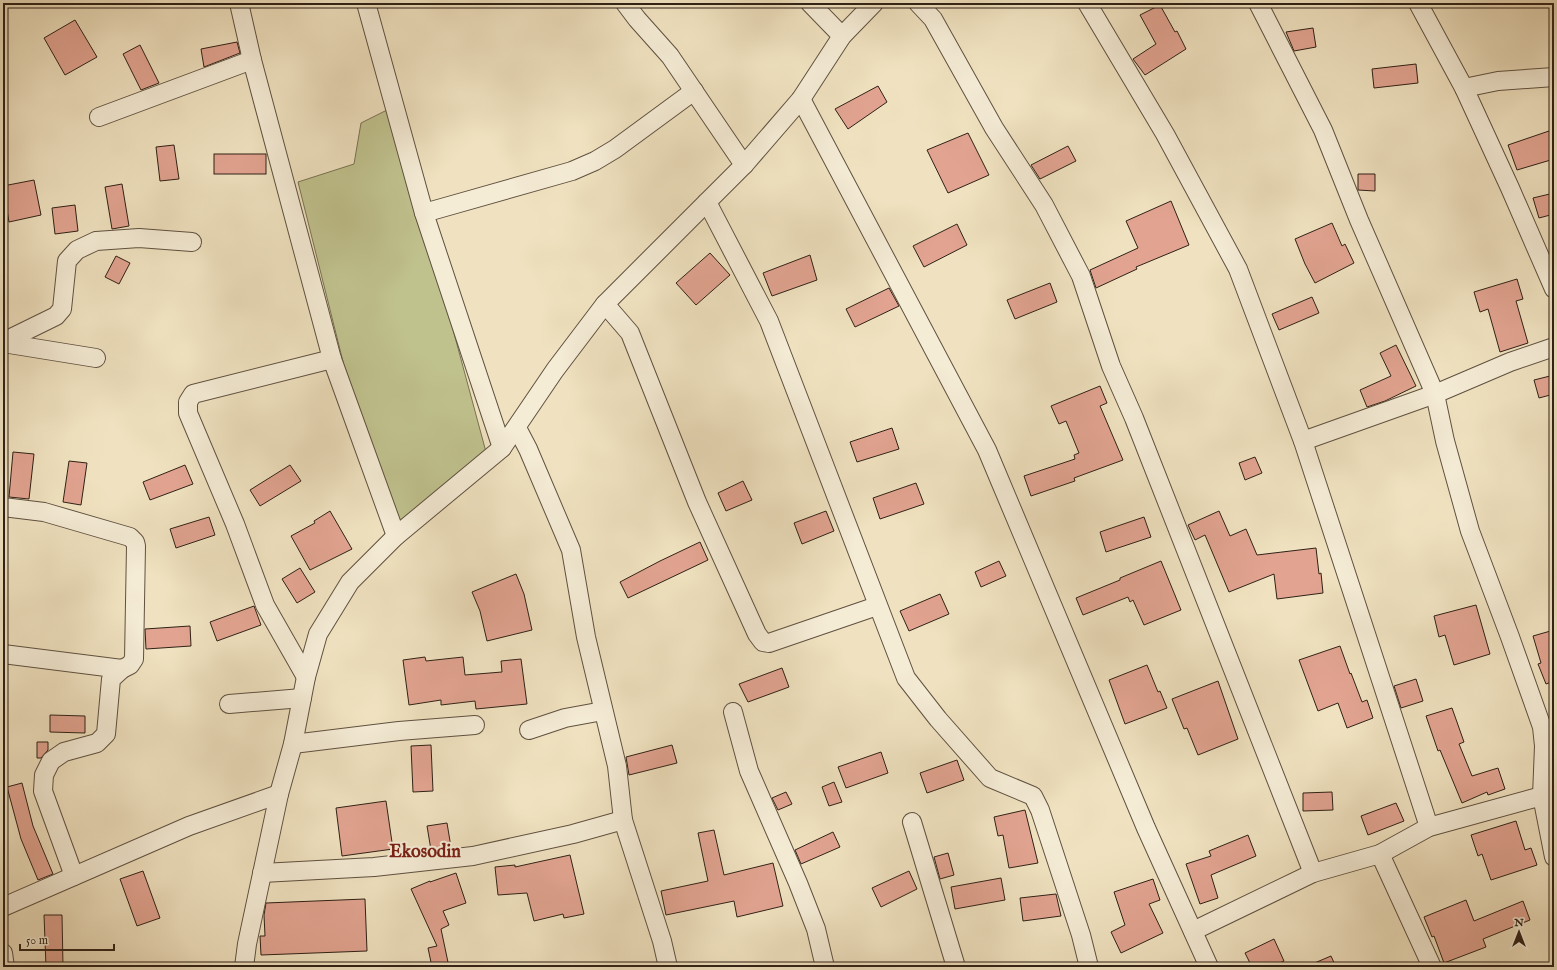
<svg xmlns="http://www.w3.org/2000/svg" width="1557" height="970" font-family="'IM FELL English',serif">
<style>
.green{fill:#c0c28e;stroke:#787252}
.building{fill:#e2a491;stroke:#2f2116}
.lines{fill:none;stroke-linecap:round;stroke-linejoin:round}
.minor-casing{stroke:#5f5140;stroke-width:20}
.minor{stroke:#f5ecd6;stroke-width:18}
.labels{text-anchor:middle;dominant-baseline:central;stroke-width:4;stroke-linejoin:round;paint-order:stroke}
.quarter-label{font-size:18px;font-weight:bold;fill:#7a1f14;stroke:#f5ecd6}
</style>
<rect width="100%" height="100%" fill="#f0e2c0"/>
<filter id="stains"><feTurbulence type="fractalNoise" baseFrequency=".005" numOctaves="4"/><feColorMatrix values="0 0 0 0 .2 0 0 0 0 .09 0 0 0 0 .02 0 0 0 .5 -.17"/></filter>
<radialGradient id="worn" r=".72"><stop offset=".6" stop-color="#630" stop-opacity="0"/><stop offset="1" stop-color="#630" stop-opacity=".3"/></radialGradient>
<polygon class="green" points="393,107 486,452 389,545 298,182 354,164 361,123"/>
<g class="building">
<polygon points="1160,5 1175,32 1177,31 1186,49 1145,75 1133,59 1156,44 1140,15"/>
<polygon points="75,20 97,57 65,75 44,38"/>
<polygon points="1313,28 1316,47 1294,51 1286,32"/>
<polygon points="237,42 240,53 204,67 201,49"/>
<polygon points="140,45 159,83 141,90 123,54"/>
<polygon points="1416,64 1418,83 1374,88 1372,69"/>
<polygon points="878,86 887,102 848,129 835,109"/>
<polygon points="1549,131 1554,145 1554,159 1517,170 1508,145"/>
<polygon points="968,133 989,175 948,193 927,150"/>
<polygon points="174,145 179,179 160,181 156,147"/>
<polygon points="1068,146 1076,161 1040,179 1031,165"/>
<rect x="214" y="154" width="52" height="20"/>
<polygon points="1358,174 1375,174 1375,191 1358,190"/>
<polygon points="34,180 41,215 9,222 3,186"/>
<polygon points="122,184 129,226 112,229 105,187"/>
<polygon points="1554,193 1554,214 1539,218 1533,198"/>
<polygon points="1171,201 1189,245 1136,267 1137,269 1096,288 1090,270 1138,248 1126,221"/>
<polygon points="75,205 78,231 55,234 52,208"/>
<polygon points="1332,223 1342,246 1345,244 1354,263 1315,283 1305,264 1295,239"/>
<polygon points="957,224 967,245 924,267 913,246"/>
<polygon points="710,253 730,275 696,305 676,283"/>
<polygon points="810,255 817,280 772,296 763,273"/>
<polygon points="116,256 130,263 119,284 105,277"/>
<polygon points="1517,279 1523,299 1516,301 1528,343 1500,352 1488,309 1480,312 1474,292"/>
<polygon points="1050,283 1057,302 1015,319 1007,300"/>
<polygon points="889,288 899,306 855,327 846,309"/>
<polygon points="1312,297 1319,313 1279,330 1272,314"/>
<polygon points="1396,345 1416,386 1385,401 1367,407 1360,390 1391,376 1380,353"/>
<polygon points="1554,375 1554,394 1539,398 1534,380"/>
<polygon points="1100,386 1107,403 1100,406 1123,460 1074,478 1075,481 1031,496 1024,476 1075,459 1074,455 1079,453 1066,421 1059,424 1051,406"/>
<polygon points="892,428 899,449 857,462 850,442"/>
<polygon points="13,452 34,454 29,499 9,497"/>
<polygon points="1255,457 1262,473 1245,480 1239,463"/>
<polygon points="69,461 87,463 81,505 63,502"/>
<polygon points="185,465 193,484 150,500 143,482"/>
<polygon points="290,465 301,481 260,506 250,490"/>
<polygon points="743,481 752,500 726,511 718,493"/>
<polygon points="916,483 924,504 880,519 873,498"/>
<polygon points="330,511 352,549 310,570 291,536 315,523 314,521"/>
<polygon points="826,511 834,531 802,544 794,523"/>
<polygon points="1219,511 1230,536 1246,529 1257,555 1316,548 1319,574 1321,573 1323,593 1277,599 1274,574 1229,592 1205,535 1195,540 1188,525"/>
<polygon points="209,517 215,535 176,548 170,529"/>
<polygon points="1144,517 1151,537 1106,552 1100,532"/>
<polygon points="700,542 708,560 628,598 620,582 660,561"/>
<polygon points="999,561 1006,576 981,587 975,572"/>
<polygon points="1161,561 1181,610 1144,625 1133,600 1130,602 1128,597 1083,615 1076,598 1120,580 1120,578"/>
<polygon points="300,568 315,592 297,603 282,579"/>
<polygon points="516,574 524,594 532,630 487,641 480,611 472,592"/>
<polygon points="940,594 949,614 909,631 900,611"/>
<polygon points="1476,605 1490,654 1454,665 1445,635 1439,637 1434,616"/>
<polygon points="254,606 261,625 217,641 210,622"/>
<polygon points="190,626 191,646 146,649 145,629"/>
<polygon points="1554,630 1554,681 1546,684 1538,664 1541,663 1533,636"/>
<polygon points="1340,646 1350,674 1351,673 1362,702 1367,700 1373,718 1347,728 1338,703 1318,711 1299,660"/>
<polygon points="425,657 426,661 463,657 465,675 502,672 501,661 521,659 527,704 476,709 475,701 441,705 441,700 409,705 403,660"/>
<polygon points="1147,665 1158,692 1160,691 1167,708 1125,724 1109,680"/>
<polygon points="782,668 789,687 748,702 739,684"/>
<polygon points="1416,679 1423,701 1401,708 1394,686"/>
<polygon points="1218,681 1238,739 1198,755 1187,728 1184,729 1172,699"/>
<polygon points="1452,708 1464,742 1459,744 1472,776 1498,768 1505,789 1488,795 1487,792 1462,803 1440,750 1438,751 1426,716"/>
<polygon points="50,715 85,716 85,733 50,732"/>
<polygon points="37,742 48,742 48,750 41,758 37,758"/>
<polygon points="431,745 433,791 413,792 411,746"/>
<polygon points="672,745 677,763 629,775 626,757"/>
<polygon points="881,752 888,773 846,788 838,767"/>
<polygon points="957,760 964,780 927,793 920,773"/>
<polygon points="834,782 842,802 829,806 822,787"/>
<polygon points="22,783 33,826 53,874 38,880 21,839 7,787"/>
<polygon points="786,792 792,804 778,810 772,798"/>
<polygon points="1332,792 1333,810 1303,811 1303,793"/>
<polygon points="386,801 393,849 342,856 336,808"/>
<polygon points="1396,803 1404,821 1368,835 1361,816"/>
<polygon points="1025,810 1038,863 1009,868 1003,835 998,836 994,817"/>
<polygon points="1516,821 1525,850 1531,848 1537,865 1491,880 1482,854 1478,856 1471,835"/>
<polygon points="447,823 451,847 431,850 427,826"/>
<polygon points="714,830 724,875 773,863 783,906 737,917 734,901 666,915 661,891 708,881 698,833"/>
<polygon points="833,832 840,847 801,864 795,850"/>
<polygon points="1248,835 1256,856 1211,875 1218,898 1200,904 1186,864 1211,856 1209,851"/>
<polygon points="948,853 954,875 940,879 934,857"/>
<polygon points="570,855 584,914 564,918 563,914 534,921 527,893 498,895 495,867 515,865 515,867"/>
<polygon points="143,871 160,918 137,926 120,879"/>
<polygon points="909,871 917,889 881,907 872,888"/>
<polygon points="456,873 466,903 443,911 449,925 441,929 449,967 432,967 428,948 437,946 411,889 430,881 430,882"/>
<polygon points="1001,878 1005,900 955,909 951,887"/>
<polygon points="1153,879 1160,900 1149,904 1163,933 1121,953 1111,932 1125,925 1114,892"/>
<polygon points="1056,894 1061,916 1023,921 1020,898"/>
<polygon points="365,899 367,951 261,955 260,936 265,936 264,915 266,903"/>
<polygon points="1466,900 1474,921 1523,901 1530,920 1483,939 1486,947 1444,963 1434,936 1432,937 1424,917"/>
<polygon points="44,915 62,915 63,966 46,967"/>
<polygon points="1274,939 1284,961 1270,967 1252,967 1245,953"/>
<polygon points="1331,956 1336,967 1305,967"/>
</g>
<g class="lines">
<defs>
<g id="minor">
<polyline points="239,3 252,60 332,359 396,536"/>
<polyline points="366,3 424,213 502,448"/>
<polyline points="625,3 637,19 670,56 744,165"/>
<polyline points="810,3 842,36"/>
<polyline points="918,3 933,19 994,128 1044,205 1081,276 1111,366 1134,418 1313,873"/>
<polyline points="1087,3 1165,134 1238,269 1303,441 1429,827"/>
<polyline points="1258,3 1323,130 1359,220 1435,394 1445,441 1470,531 1510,637 1542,727 1544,746 1542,796 1554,857"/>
<polyline points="1418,3 1464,88 1510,188 1554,289"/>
<polyline points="1464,88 1498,81 1554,77"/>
<polyline points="801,99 987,450 1146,828 1209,967"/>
<polyline points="99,117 252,60"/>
<polyline points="707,202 769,321 906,678 938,719 990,778 1033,796 1040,810 1081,935 1089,967"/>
<polyline points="424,213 572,171 595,161 615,149 694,91"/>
<polyline points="605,304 630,333 697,502 757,634 763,642 769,643 877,606"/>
<polyline points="3,342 56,316 62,309 67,261 77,250 96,241 139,238 192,242"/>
<polyline points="3,343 96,358"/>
<polyline points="517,428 528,449 571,550 586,637 617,766 623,820 662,941 668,967"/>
<polyline points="1303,441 1435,394 1510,362 1554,347"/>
<polyline points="3,507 44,512 130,537 135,542 136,546 134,659 130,665 122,669 111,679 106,734 97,743 64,752 51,761 44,775 43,791 74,876"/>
<polyline points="3,654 122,669"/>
<polyline points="306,677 265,605 235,524 188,413 188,402 193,394 332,359"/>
<polyline points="229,704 302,698"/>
<polyline points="733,712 749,771 798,883 816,929 825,967"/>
<polyline points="529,730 565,718 603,711"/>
<polyline points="293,744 399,731 475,725"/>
<polyline points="912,822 956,967"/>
<polyline points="1380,854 1432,967"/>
<polyline points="262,873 374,867 473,856 573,834 623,820"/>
<polyline points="3,907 189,826 279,794"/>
<polyline points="1193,931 1313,873 1380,854 1429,827 1542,796"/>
<polyline points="3,953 5,967"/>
<polyline points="244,967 247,944 279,794 293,744 306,677 318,634 350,582 396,536 502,448 555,370 605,304 744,165 801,99 842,36 874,3"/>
</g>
</defs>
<use href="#minor" class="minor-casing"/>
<use href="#minor" class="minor"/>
</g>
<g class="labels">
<g class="quarter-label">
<text x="425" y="852">Ekosodin</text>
</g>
</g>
<rect width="1557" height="970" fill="none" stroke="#f0e2c0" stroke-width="16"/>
<rect x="4" y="4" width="1549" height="962" fill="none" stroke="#2f2116" stroke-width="2"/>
<rect x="8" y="8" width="1541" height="954" fill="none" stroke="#2f2116"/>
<g transform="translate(1519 932)" stroke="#f5ecd6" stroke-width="3" paint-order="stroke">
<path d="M0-3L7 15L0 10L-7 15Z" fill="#2f2116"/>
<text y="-6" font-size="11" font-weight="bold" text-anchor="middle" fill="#2f2116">N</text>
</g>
<path d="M20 944v6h94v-6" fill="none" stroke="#2f2116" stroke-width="2"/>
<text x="26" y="944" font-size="12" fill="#2f2116" stroke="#f5ecd6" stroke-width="3" paint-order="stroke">50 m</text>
<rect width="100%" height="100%" filter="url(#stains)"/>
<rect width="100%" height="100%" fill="url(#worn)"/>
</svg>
